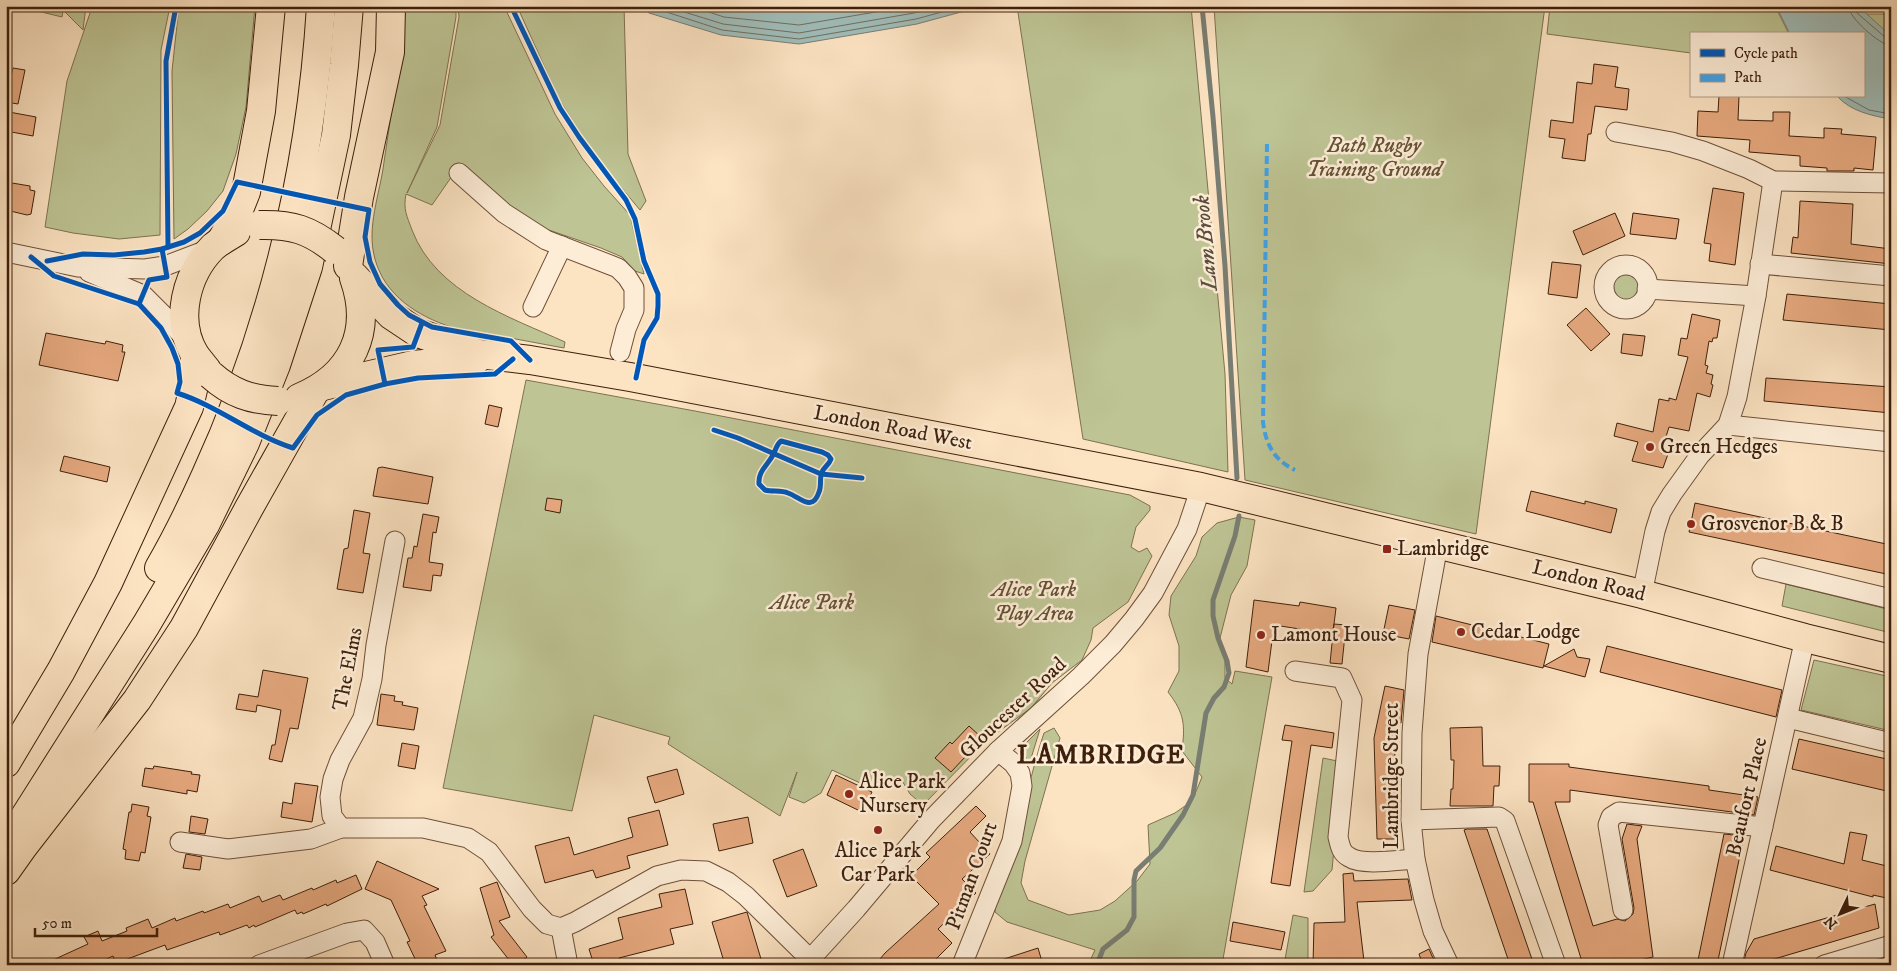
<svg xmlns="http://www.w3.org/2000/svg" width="1897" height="971" font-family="'IM FELL DW Pica',serif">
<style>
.green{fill:#bec494;stroke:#7e7250}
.water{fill:#a0bdb9;stroke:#797e73}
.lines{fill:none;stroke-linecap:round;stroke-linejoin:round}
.shore{stroke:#6f6e62;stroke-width:1}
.stream{stroke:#797e73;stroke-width:5}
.building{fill:#e8aa80;stroke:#3e1f0b}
.minor-casing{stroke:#6e5039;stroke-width:21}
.highway-casing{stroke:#3e1f0b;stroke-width:30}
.minor{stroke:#fdedd7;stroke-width:19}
.highway{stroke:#fce3c2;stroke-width:28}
.highway-bridge-casing{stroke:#3e1f0b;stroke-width:30;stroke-linecap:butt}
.highway-bridge{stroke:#fce3c2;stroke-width:28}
.quiet{stroke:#3fa2e9;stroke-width:4;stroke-dasharray:8 4;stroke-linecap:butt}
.cycleway-casing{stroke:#fdedd7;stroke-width:8}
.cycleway{stroke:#0057b8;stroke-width:5}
.poi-dot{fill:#8f2418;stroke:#fdedd7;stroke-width:2}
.labels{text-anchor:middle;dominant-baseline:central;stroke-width:5;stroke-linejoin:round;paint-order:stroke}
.park-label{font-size:21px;font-style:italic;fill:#645134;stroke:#fdedd7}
.street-label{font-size:21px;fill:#3e1f0b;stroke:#fdedd7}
.poi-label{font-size:21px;fill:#3e1f0b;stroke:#fdedd7;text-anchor:start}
.water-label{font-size:22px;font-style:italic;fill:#5b4e3f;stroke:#fdedd7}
.district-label{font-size:26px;font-weight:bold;letter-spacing:1px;fill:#3e1f0b;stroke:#fdedd7}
</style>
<rect width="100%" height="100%" fill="#fce3c2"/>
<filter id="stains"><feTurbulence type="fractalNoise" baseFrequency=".004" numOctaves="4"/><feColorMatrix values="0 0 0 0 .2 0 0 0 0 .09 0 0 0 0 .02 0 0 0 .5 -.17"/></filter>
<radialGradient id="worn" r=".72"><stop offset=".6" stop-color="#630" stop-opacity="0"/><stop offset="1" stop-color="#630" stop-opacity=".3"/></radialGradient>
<g class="green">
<polygon points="17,6 86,6 83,30 63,10 62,17"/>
<polygon points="91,6 170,6 161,50 160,235 119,239 73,233 45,227 67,81 90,13"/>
<polygon points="179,6 255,6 246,107 236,154 223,191 207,211 188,229 174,239 172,71"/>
<path d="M406,6H456V17L437,127L407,193L440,125L459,17L458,6H504L555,114L582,158L604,186L630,215L644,274L635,271L622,257L601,248L546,229L520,216L459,166L432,205L406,194C403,210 407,216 412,230C436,293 510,317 565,342L564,348L451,327C418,316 385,296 375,259C366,227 380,194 384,162C392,110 399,58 406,6Z"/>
<polygon points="517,6 624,6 628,154 646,201 640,210 595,156 559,99"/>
<polygon points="1017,6 1191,6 1225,374 1228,472 1083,439"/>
<polygon points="1214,6 1545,6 1476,534 1245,480"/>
<polygon points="1550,6 1775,6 1789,34 1691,34 1691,53 1547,34"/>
<polygon points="1889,6 1891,6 1891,39 1858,14 1886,14"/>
<circle cx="1626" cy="287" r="16"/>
<path d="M526,380L695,411L1130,495L1150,506V510L1136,527L1131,547L1139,552L1147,548L1152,556L1128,602L1093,628L1091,640L1082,660L1052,683L1031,708L998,732L996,731L923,805L910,794L901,779C890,780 879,779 871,788L832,770L821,793L804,803L789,797L797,772L780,816L668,744L670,737L594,715L572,811L443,788Z"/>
<path d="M1239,517L1255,520L1247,566L1231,595L1220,638L1225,660V678L1232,684L1235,671L1272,677L1222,965H1088L1095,950L1007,922L995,912C994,888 1007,871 1013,849C1024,811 1031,771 1044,733L1054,728L1060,738L1025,861L1021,883L1028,900L1069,915L1100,910L1115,901L1137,881L1150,864L1148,825L1175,813L1192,801L1202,777L1182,751C1185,725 1185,714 1168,692L1179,671V646L1169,615L1171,596L1196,556L1202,537L1217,523Z"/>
<polygon points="1786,584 1891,610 1891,633 1782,606"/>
<polygon points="1814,660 1891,677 1891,731 1801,710"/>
<polygon points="1040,729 1029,765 1023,749 1025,744"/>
<polygon points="1323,758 1342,762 1332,870 1313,891 1304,892"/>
<polygon points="1293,915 1308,918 1308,965 1284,965"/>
</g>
<g class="water">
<polygon points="640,6 983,6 917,24 799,44 721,35 649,13"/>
<path d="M1776,6H1858L1891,36V119C1872,116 1850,111 1837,96H1863V34H1790Z"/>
</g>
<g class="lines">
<g class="shore">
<polyline points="648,6 722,30 799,39 916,19 964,6"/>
<polyline points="665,6 723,24 799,33 914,13 940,6"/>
<polyline points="690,6 724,17 799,25 911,6"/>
<path d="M1848,6C1849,18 1880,45 1891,46"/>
<polyline points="1855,6 1857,13 1886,38 1891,39"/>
<polyline points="1844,96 1869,110 1891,114"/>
</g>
<g class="stream">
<polyline points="1202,6 1213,117 1225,266 1237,478"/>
<polyline points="1097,965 1103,949 1127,930 1134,917 1134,880 1136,871 1160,848 1183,815 1193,795 1206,713 1214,698 1224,687 1229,673 1227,661 1218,638 1213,616 1213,600 1235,536 1239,516"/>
</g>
</g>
<g class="building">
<polygon points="1594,64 1618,67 1615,87 1629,89 1627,110 1595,106 1591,134 1588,134 1585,161 1562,158 1565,139 1549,137 1551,120 1573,123 1577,82 1592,84"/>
<polygon points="13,68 25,70 18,104 6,102 6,80 10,81"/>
<polygon points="1719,96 1739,96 1738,120 1773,121 1773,112 1790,112 1789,136 1824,138 1824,128 1842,129 1841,134 1876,137 1873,170 1854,168 1854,171 1827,171 1827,168 1800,166 1800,156 1749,152 1750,140 1697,136 1698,111 1718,112"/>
<polygon points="9,112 36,117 33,136 6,131"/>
<polygon points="12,183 30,186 30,190 35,191 31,214 27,215 6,210 6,187 11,188"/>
<polygon points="1713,188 1744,193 1735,265 1709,261 1711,244 1704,243"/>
<polygon points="1800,201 1853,204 1851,244 1891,249 1891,264 1791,253 1793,237 1798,238"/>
<polygon points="1615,213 1625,236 1583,255 1573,231"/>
<polygon points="1633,213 1679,219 1676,239 1630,234"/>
<polygon points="1552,262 1581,265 1577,298 1548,294"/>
<polygon points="1787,294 1891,304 1891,330 1783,320"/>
<polygon points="1586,308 1610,334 1591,351 1567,325"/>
<polygon points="1692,314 1720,320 1717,338 1713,338 1712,342 1709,341 1705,365 1708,366 1706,373 1713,375 1711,384 1713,385 1710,397 1697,393 1689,431 1669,427 1661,453 1668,454 1663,468 1632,461 1638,442 1614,436 1617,423 1653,432 1659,399 1669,401 1669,398 1676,400 1688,357 1678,355 1681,338 1687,339"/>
<polygon points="46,333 105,344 106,341 123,345 122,352 125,352 118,381 39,365"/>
<polygon points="1623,334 1645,336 1642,356 1621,353"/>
<polygon points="1766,378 1891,387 1891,413 1764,401"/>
<polygon points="489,405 502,408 498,427 485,424"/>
<polygon points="64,456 110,467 107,482 60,471"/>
<polygon points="382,467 433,477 428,504 373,496 378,468"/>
<polygon points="1531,491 1585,504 1585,501 1617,509 1611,533 1526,511"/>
<polygon points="547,498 562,500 560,513 545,510"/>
<polygon points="1695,503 1891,545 1891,575 1689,532"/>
<polygon points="354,510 370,513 363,553 370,554 363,593 337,589 344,549 348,548"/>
<polygon points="423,514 439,517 436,533 433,532 429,562 443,564 441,576 433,575 431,591 403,587 408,558 412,558 414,546 417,547"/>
<polygon points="1254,600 1299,606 1300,602 1336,608 1334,624 1346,625 1342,664 1330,663 1334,624 1332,634 1274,625 1268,672 1246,667"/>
<polygon points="1389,605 1415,610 1409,639 1383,634"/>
<polygon points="1436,616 1549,644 1543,668 1432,642"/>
<polygon points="1607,646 1782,690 1776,717 1600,672"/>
<polygon points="1574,649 1577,657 1590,659 1585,677 1544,666"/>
<polygon points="263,670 308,678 298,729 290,728 282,762 269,759 272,745 275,745 281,710 257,705 256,712 236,709 239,694 258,697"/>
<polygon points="1385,686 1404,690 1401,723 1394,721 1397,839 1377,839 1374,738"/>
<polygon points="381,694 395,696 394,701 403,702 402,705 418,708 414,730 377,725"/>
<polygon points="1285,725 1334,733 1332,748 1311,745 1290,886 1271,883 1292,741 1282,740"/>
<polygon points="969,726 981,737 964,755 966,756 951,772 935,758 950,742 952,744"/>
<polygon points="1482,727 1483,766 1500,766 1499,786 1494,786 1493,806 1450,806 1451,789 1453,789 1454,760 1451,760 1450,728"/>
<polygon points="1799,739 1891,760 1891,792 1792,769"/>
<polygon points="402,743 419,746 415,769 398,766"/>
<polygon points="1529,764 1569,764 1569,767 1709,786 1709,790 1758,797 1754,815 1570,790 1570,802 1555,802 1593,926 1617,919 1625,921 1633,914 1634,908 1622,839 1627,824 1642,826 1637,839 1653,957 1640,960 1642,965 1583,965 1533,802 1529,802"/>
<polygon points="154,766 192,772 191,774 200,775 197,792 187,790 187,794 142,786 145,768 153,769"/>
<polygon points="677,769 684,794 655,803 647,777"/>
<polygon points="836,775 872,792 862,812 827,795"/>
<polygon points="295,783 318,786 312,822 281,817 283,802 292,804"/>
<polygon points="132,804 149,807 147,816 151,817 145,853 141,852 139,861 125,859 126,850 123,849 129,812 131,812"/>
<polygon points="976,806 986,816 970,832 990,854 962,879 976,893 938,929 952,943 930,965 875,965 885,953 939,904 911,876 930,857 926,853"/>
<polygon points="659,810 668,845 627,856 630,868 596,878 593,870 545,883 535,846 569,837 574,855 633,837 628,818"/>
<polygon points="191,816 208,819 205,834 189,832"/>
<polygon points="748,817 753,843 719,851 713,824"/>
<polygon points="1467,829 1487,829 1534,965 1510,965 1464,830"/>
<polygon points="1850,832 1867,835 1862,860 1891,867 1891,899 1873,895 1873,897 1770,870 1776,846 1844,864"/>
<polygon points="1724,834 1744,836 1717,965 1697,965"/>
<polygon points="803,849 817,886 787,897 773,860"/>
<polygon points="186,854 202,857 200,870 183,868"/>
<polygon points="377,861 439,889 422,896 427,905 424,906 446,951 435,955 439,965 418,965 407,942 410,941 391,900 365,889"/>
<polygon points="1353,873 1354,881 1408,879 1412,900 1357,902 1364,961 1343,962 1343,965 1313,965 1314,923 1345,922 1343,874"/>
<polygon points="356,875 362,889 327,906 326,904 303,914 302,912 297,914 295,910 255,927 254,925 249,928 247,925 220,935 219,932 167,950 165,945 122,961 121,959 115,961 113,956 94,965 42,965 88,944 84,937 98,931 102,941 127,931 126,928 148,919 152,928 175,918 176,921 203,911 204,913 228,904 230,908 259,896 262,902 280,895 283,900 312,888 313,890 336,880 337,883"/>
<polygon points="497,882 510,917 499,921 527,957 517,965 513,965 491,937 494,935 480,888"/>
<polygon points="685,889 693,924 670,929 674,944 619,958 621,965 594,965 589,949 623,939 618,918 662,907 659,894"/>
<polygon points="1875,904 1879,928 1754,965 1746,965 1744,961 1746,953 1754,939"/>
<polygon points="747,912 761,959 740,965 725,965 712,922"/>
<polygon points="1233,922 1285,932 1281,950 1230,941"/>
<polygon points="1038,948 1043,965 996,965 995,962"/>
<polygon points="1429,949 1436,965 1423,965 1419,954"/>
</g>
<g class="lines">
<defs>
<g id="minor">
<polyline points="1616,132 1672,142 1703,151 1749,169 1773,181 1891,183"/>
<polyline points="459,173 504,213 546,240 618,268 627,277 634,288 634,310 626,329 620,352"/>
<polyline points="6,252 78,267 145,269 165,266 212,248"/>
<polyline points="1760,264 1891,276"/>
<circle cx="1626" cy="287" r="22"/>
<polyline points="89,272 143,295 173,325 187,341"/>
<polyline points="1647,289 1756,296"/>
<polyline points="533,307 562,246"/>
<polyline points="1728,425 1891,442"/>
<polyline points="1438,545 1418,654 1412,733 1411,820 1415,859 1424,900 1433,931 1449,965"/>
<polyline points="1762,568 1891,599"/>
<polyline points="1642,594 1655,531 1661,512 1672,494 1700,455 1728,425 1737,397 1756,296 1773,181"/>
<path d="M1295,671L1342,678L1352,700L1338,837C1340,845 1341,853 1349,857C1362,866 1398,860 1415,859"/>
<polyline points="1788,718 1891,743"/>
<polyline points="1411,820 1499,817 1505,821 1556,965"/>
<polyline points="341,828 332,816 330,797 333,779 340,760 363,718 372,679 376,645 395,541"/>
<polyline points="180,842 228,849 311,839 341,828 423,828 468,838 489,852 532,909 547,924 561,928 575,922 657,876 681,870 706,871 728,882 746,896 810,959"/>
<polyline points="1623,910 1608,825 1611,817 1619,812 1763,827"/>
<polyline points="561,928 568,965"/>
<polyline points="259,965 347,933 364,930 375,942 385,965"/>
<polyline points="805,965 856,909 931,820 998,751 1081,676 1113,644 1134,619 1153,593 1187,529 1201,487"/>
<polyline points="962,965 1012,841 1022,786 1020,773 1013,763 998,751"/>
<polyline points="1732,965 1805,638"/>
<polyline points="1824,965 1891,945"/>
</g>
<g id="highway">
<polyline points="221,241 240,207 246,192 261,111 271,6"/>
<polyline points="348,266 359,197 390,52 391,6"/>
<polyline points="354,276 391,315 418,333 479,354 530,360 630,377 1201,487 1642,594 1805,638 1891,659"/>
<path d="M207,370C203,365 199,360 195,355C174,320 186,274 213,247C220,241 228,237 236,232"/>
<polyline points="323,386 413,365 477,359"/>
<path d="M299,398C352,376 373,332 354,278"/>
<path d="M159,568C176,539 191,508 205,477C273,329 311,168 321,6"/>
<polyline points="6,763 61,671 108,583 189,407 195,381 195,355"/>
<polyline points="6,846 146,625 205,525 245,443 276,365 308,267 336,135 344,65 349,6"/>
<polyline points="6,871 23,847 137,700 184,628 249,508 315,391"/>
</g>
</defs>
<use href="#minor" class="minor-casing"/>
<use href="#highway" class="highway-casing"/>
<use href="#minor" class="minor"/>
<use href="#highway" class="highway"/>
<defs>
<g id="highway-bridge">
<path d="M259,225C292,224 310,230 335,250"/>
<path d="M211,375C231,393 251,400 278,401"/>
</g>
</defs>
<use href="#highway-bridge" class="highway-bridge-casing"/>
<use href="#highway-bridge" class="highway-bridge"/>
<path class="quiet" d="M1267,144L1263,422C1266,445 1274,460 1295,470"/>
<defs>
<g id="cycleway">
<polyline points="511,6 560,108 579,137 626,200 635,219 644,261 658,294 658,306 657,318 644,340 636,378"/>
<polyline points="168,247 166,61 176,6"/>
<path d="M31,257L54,276L139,304L161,328L172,348L178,364L180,382L177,393C218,406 252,435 293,448L317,415L346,395L385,384L418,378L495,374L513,359"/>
<polyline points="47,261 83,254 114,255 144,252 162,249 184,242 200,233 223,211 237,182 369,210 365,237 370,262 380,284 398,305 409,315 432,327 511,341 530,360"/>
<polyline points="139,304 149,280 167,277 162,249"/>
<polyline points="385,384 378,350 413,347 422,323"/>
<polyline points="714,430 738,438 821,474 862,478"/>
<path d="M781,441L822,452L828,455L831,459C829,465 824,467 822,472C819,478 822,485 819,492C812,513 800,497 788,493C781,490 772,492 765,490L759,484C758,471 767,466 773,455C776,450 776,445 781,441Z"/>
</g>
</defs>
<use href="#cycleway" class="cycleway-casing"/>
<use href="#cycleway" class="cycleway"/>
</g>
<g class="poi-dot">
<circle cx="1650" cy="447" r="5"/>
<circle cx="1691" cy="524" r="5"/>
<rect x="1382" y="544" width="10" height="10" rx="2.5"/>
<circle cx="1461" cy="632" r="5"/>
<circle cx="1261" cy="635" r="5"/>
<circle cx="849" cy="794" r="5"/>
<circle cx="878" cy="830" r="5"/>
</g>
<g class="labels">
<g class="park-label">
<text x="1374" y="146">Bath Rugby<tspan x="1374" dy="24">Training Ground</tspan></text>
<text x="1034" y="590">Alice Park<tspan x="1034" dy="24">Play Area</tspan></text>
<text x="812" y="603">Alice Park</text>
</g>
<g class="street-label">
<text transform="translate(893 428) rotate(11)">London Road West</text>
<text transform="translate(1589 581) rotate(14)">London Road</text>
<text transform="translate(348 669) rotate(-79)">The Elms</text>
<text transform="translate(1013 708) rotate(-43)">Gloucester Road</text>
<text transform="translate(1392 776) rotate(-90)">Lambridge Street</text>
<text transform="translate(1747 797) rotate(-77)">Beaufort Place</text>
<text transform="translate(972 876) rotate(-70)">Pitman Court</text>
</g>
<g class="poi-label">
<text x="1660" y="447">Green Hedges</text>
<text x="1701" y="524">Grosvenor B &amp; B</text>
<text x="1397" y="549">Lambridge</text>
<text x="1471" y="632">Cedar Lodge</text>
<text x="1271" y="635">Lamont House</text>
<text x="859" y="782">Alice Park<tspan x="859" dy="24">Nursery</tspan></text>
<text x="878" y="851" text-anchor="middle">Alice Park<tspan x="878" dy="24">Car Park</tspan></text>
</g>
<g class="water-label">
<text transform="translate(1206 243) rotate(-95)">Lam Brook</text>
</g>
<g class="district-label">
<text x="1101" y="755">LAMBRIDGE</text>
</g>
</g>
<rect width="1897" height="971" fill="none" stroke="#fce3c2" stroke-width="25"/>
<rect x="8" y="8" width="1882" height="956" fill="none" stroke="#3e1f0b" stroke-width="2.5"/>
<rect x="12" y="12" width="1872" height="946" fill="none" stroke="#3e1f0b"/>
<rect x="1690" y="32" width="175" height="65" fill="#fdedd7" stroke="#b19b85"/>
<rect x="1700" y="49" width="25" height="8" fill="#0057b8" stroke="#b19b85"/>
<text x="1734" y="58" font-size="15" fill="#3e1f0b">Cycle path</text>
<rect x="1700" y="74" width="25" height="8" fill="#3fa2e9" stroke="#b19b85"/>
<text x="1734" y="82" font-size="15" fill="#3e1f0b">Path</text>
<g transform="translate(1840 914) rotate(227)" stroke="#fdedd7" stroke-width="4" paint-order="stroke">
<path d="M0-4L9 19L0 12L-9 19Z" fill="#3e1f0b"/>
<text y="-8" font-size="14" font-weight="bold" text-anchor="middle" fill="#3e1f0b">N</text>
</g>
<path d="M35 928v8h122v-8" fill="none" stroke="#3e1f0b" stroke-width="2.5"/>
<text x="42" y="928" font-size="15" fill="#3e1f0b" stroke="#fdedd7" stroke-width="4" paint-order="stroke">50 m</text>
<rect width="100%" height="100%" filter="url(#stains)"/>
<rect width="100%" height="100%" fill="url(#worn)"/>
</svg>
